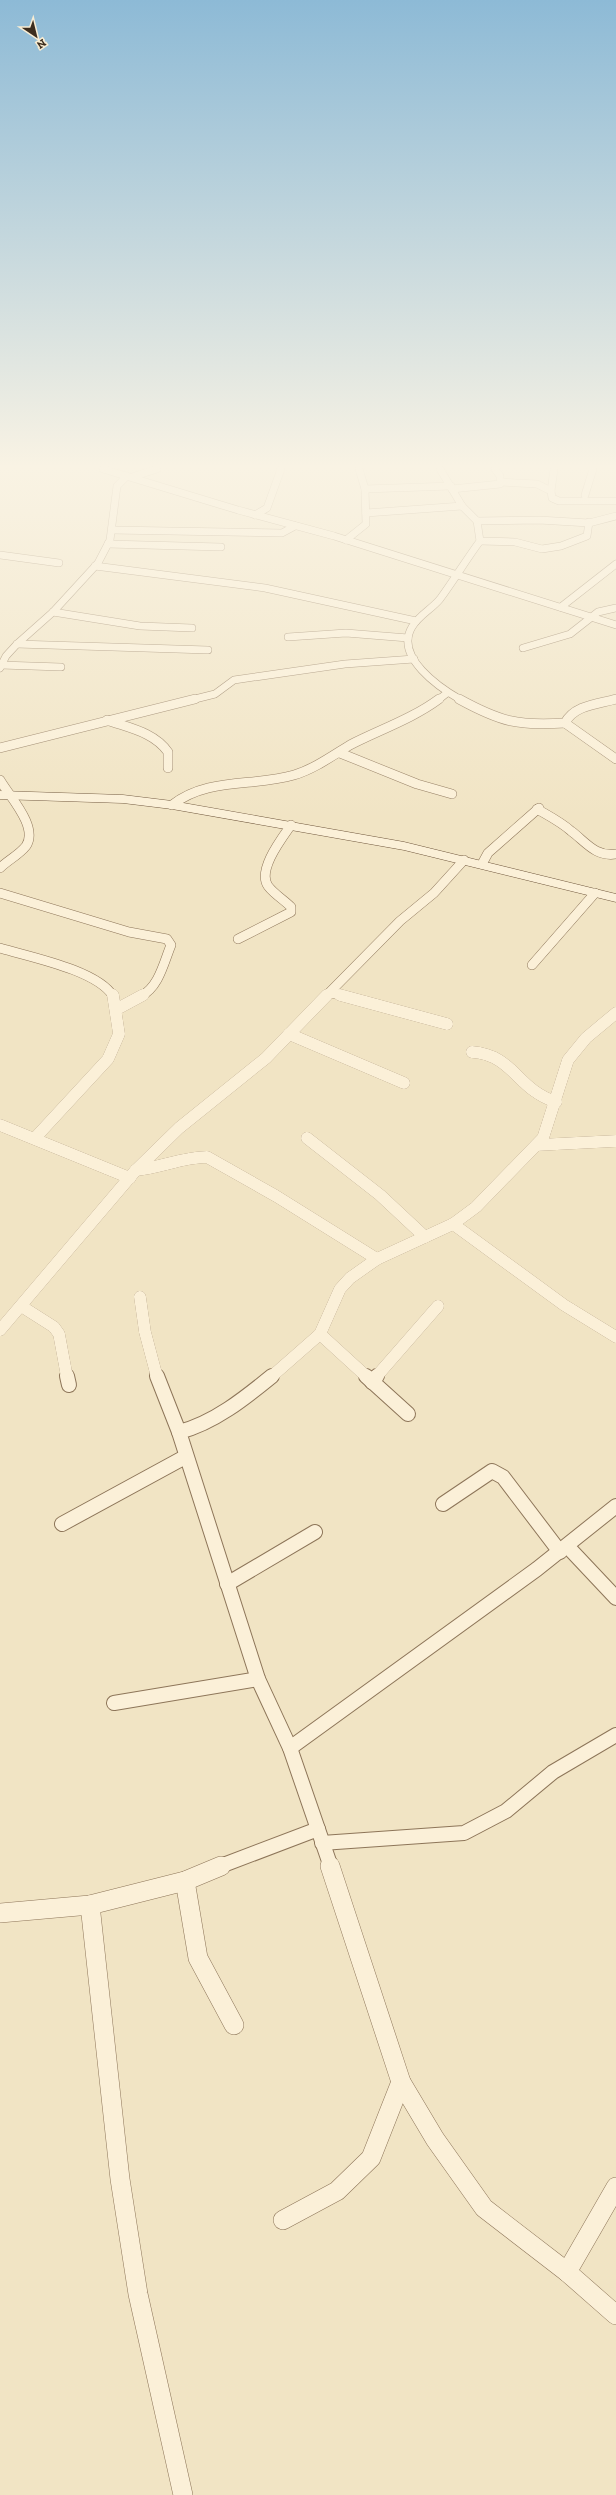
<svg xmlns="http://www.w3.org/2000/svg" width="616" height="2495" font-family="'Zilla Slab',serif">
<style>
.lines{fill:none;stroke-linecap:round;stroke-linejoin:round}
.street-far4-casing{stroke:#8d7559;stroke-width:8}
.street-far3-casing{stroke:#8d7559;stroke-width:10}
.street-far2-casing{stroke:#8d7559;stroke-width:12}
.street-far1-casing{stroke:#8d7559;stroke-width:16}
.street-casing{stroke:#8d7559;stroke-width:20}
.secondary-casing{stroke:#6f563c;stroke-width:1}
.street-far4{stroke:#fbf0d8;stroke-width:7}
.street-far3{stroke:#fbf0d8;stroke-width:9}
.street-far2{stroke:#fbf0d8;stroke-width:12}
.street-far1{stroke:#fbf0d8;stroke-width:14}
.street{stroke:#fbf0d8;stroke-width:19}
.secondary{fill:#fbf0d8;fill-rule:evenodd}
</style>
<rect width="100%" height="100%" fill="#f1e4c4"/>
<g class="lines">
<defs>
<g id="street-far4">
<polyline points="103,469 238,510 334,536 616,625"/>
<path d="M440,469L462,506L477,521L480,541C466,560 454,580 440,599C432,609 419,615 412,627C394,657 440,688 461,700"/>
<polyline points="132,477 157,469"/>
<polyline points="501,482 537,484 551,491 552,498 559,501 616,501"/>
<polyline points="365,489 451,486"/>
<polyline points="452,489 500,484 500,476 495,469"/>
<polyline points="551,491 554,469"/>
<polyline points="585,495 593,469"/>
<polyline points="366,513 462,506"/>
<polyline points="255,515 267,508 281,469"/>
<polyline points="477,521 539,520 589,523 616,516"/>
<polyline points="112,530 282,533 295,526"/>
<polyline points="346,540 366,524 365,489 359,469"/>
<polyline points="480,541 515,542 542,549 561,546 587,536 589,522"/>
<polyline points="108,544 221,547"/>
<polyline points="0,555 59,563"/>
<polyline points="95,566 265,588 416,621"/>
<polyline points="561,607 616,564"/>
<polyline points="53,612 140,626 192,628"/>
<polyline points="288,637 346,633 408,638"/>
<polyline points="17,644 208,650"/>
<polyline points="523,648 570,634 598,612 616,608"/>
<polyline points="1,665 61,667"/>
<polyline points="0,668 6,656 17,644 53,612 98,563 110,540 117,486 127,476"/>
<polyline points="191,700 215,694 234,680 345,664 414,659"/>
<polyline points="438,700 447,693"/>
<polyline points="612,700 616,699"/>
</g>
<g id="street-far3">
<path d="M459,699C501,722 518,726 565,723C574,705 598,704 616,699"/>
<path d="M107,720C129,728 154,732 168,752V768"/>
<polyline points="565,723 616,759"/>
<polyline points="0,748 195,699"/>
<polyline points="340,753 417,784 452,794"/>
<path d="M0,780C9,796 39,827 26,846C19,855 8,860 0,868"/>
<path d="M172,805C208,777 253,787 294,775C314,769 332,756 350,745C379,730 412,719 439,699"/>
<path d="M537,809C549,816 561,822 571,831C586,842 595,857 616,854"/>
<polyline points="482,864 488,853 539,808"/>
<path d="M0,893L129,932L167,939L171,945C164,962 159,987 141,996"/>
<path d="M238,939L291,912V907C284,900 274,894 268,886C257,870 282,838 291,825"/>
<path d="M0,948C30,957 97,970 113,996"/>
<polyline points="532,965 595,893"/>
<polyline points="331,993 344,996"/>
<polyline points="326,996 400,921 434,893 464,860"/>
</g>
<g id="street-far2">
<polyline points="340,995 447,1024"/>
<polyline points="117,1009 143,995"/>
<polyline points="289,1034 404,1083"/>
<path d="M472,1052C514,1055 516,1089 556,1102"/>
<polyline points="0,1125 130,1178"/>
<polyline points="35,1138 108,1059 119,1034 113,995"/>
<polyline points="307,1138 380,1195 425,1237"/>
<polyline points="537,1145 616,1141"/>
<path d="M136,1170C160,1168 183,1157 207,1157L276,1196L377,1259"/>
<polyline points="453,1224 564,1305 616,1337"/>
<polyline points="140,1297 145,1332 157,1377"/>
<polyline points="21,1306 54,1327 59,1334 67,1377"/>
<polyline points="0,1330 136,1170 179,1128 266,1058 327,995"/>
<polyline points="320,1334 367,1377"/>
<polyline points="271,1377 320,1334 340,1289 350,1278 377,1259 453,1224 476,1207 543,1138 568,1060 586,1038 616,1013"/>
<polyline points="376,1377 438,1306"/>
</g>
<g id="street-far1">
<polyline points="67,1376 69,1385"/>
<polyline points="157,1376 179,1432"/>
<path d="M272,1376C245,1398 214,1423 179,1432L258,1679L290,1748L331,1867"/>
<polyline points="366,1376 408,1414"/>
<polyline points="372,1382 377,1376"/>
<polyline points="443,1504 492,1471 503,1477 560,1552"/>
<polyline points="62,1524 185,1457"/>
<polyline points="568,1547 616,1598"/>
<polyline points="227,1584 315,1532"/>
<polyline points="114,1703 258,1679"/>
<polyline points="290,1748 537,1569 616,1506"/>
<polyline points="322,1843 464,1833 506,1811 553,1772 616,1735"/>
<polyline points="218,1867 318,1829"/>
</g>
<g id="street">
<polyline points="330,1866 401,2082 435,2139 484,2208 567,2272 616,2315"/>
<polyline points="185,1881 198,1958 234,2025"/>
<polyline points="90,1905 120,2179 138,2294 183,2495"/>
<polyline points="0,1913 90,1905 185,1881 221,1866"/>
<polyline points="283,2220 337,2191 371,2158 401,2082"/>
<polyline points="567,2272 616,2187"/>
</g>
<polygon id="secondary" points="0,791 123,795 172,801 404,842 616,894 616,902 404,850 172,809 123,803 0,799"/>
</defs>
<use href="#street-far4" class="street-far4-casing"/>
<use href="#street-far3" class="street-far3-casing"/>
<use href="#street-far2" class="street-far2-casing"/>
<use href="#street-far1" class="street-far1-casing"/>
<use href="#street" class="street-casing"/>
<use href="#secondary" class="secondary-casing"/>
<use href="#street-far4" class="street-far4"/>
<use href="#street-far3" class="street-far3"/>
<use href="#street-far2" class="street-far2"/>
<use href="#street-far1" class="street-far1"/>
<use href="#street" class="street"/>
<use href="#secondary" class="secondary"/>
</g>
<linearGradient id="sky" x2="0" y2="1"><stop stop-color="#8dbad6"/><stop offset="0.57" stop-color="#f9f3e4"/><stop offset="1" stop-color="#f9f3e4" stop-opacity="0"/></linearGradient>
<rect width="616" height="818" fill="url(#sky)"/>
<g transform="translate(36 36) rotate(145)" stroke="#f8edd4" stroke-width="3" paint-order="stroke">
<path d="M0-3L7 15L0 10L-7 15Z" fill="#3c2d1e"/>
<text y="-6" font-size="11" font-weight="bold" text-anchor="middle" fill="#3c2d1e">N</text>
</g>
</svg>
